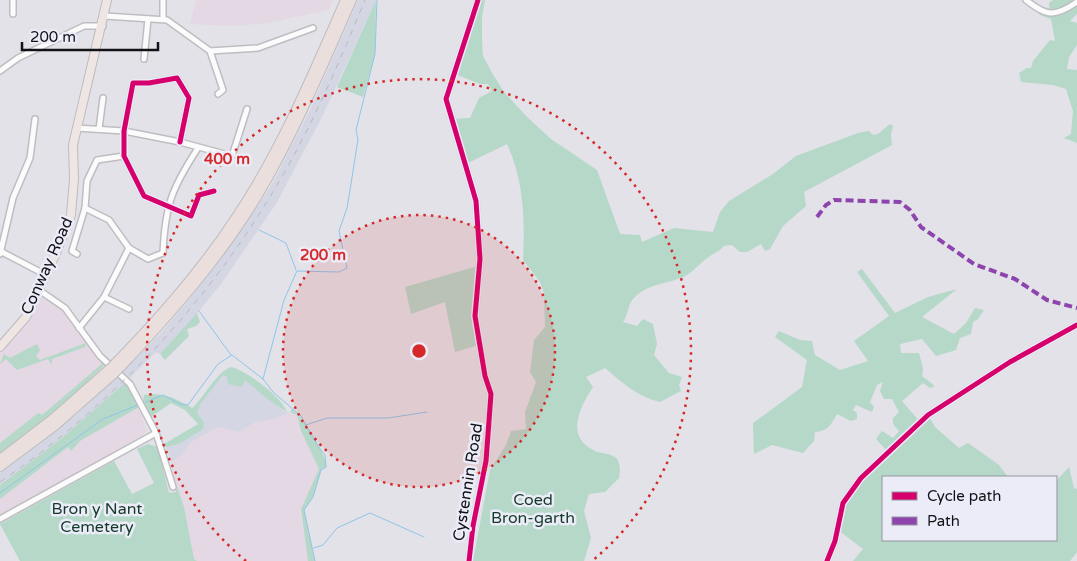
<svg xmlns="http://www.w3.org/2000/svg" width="1077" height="561" font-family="'Varela Round',sans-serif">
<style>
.built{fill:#d5d6e3}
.industrial{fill:#e3d8e3}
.green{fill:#b5d8c9}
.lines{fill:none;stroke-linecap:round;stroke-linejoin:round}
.stream{stroke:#8fc5ea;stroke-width:1}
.minor-casing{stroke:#bebec2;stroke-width:8}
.primary-casing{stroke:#bcbcbf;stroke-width:10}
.trunk-casing{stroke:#bcbcbf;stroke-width:10}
.minor{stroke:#fbfbfc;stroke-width:5}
.primary{stroke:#efe6e4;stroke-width:8}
.trunk{stroke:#eadfdc;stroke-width:8}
.rail{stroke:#b9b9ba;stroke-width:1;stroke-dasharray:6 6;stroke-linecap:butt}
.trunk-bridge-casing{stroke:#bcbcbf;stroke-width:10;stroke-linecap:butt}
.trunk-bridge{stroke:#eadfdc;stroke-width:8}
.quiet{stroke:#8e44ad;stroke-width:4;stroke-dasharray:8 4;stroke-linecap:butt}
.cycleway-casing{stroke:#ececf9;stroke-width:8}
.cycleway{stroke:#d6006c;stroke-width:5}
.ring{fill:none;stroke:#d62828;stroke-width:2.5;stroke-dasharray:2.5 5}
.labels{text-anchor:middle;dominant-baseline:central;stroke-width:5;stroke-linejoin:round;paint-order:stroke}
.street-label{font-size:16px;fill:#121216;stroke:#ececf9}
.park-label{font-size:16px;fill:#143a29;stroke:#ececf9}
.centre{fill:#d62828;stroke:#ececf9;stroke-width:2.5}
.ring-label{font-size:15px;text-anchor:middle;font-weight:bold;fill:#d62828;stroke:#ececf9;stroke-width:5;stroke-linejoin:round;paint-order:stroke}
</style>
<rect width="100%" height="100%" fill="#e2e2e8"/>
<g class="built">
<polygon points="358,0 376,0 323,115 276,204 221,284 199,311 160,354 156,352 130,378 122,371 159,335 187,302 244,227 272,184 311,108"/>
<polygon points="223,375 245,379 285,412 290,412 278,418 256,422 239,432 218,427 190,443 182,455 171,462 166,447 179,444 204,422 197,413 201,403"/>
<polygon points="117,376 125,383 62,438 0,485 0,473 77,414"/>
</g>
<g class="industrial">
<polygon points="196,0 333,0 329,10 268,23 235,26 190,24"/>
<polygon points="39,290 58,302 100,356 103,363 42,415 38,413 0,443 0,347 10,337"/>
<polygon points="138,408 147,431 142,436 0,516 0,499 69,447 71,451 80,441"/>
<polygon points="290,412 297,415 301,431 319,469 300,511 308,561 197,561 187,556 171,473 173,472 171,462 182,455 190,443 218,427 239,432 256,422 278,418"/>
</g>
<g class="green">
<polygon points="376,0 375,54 363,97 337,87"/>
<path d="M480,0H485L482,17V41L483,56L492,73L504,92L527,117L551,139L597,170L620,234L640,235L642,242L674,228L713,232L720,212L729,201L773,174L796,156L858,133L869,131L873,135L878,134L890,124L893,126L891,134L892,145L804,192L806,206L783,226L770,249L765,251L761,244L747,252H740L732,245L724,246C719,252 715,252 709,257C700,262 695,271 685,276C669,284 650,283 636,296C627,303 629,314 623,322L637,326L643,319L653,324L657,344L654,355L669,373L682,377L679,385L681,391L660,402C638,397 621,382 605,368L586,377L593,387C580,407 564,437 595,451C602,454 612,453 617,459C621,465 620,472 619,478L605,492L589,494L584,511L591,538L584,561H473L490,470L506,445L511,431L526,429L525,412L536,382L530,372L534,340L545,327L544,293L540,282L523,260C525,220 524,181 507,144L468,163L452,119L470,118L479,98L492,91L488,84H480L455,74Z"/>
<polygon points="1053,0 1077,0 1077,14 1070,21 1077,23 1077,45 1069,57 1067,69 1077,70 1077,143 1064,138 1071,134 1073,111 1066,89 1053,85 1021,82 1019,73 1027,68 1031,68 1033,61 1050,40 1055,41 1051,19 1040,15 1036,10 1050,13 1049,3"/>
<polygon points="478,266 472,302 479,345 455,352 445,302 411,314 405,287"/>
<path d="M862,269L895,313L928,297L957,289L922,317L954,334L966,323L975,308L984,310L978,319L973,322L971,334L960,338L956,350L936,356L922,339L900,344L901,353H919L923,369L922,376L935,386L930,388L923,383L902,401L920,422L928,415L935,427L959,448L968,443L999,465L1008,477H883V540H1056V481L1069,467L1074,488L1077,489V552L1070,561H853L863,549L838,530L845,497L888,452L876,439L882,431L893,438L899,431L893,424V418L899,412L892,399H884L880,391L883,382L877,385L870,402L874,407L872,412L856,405L853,410L857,413V419L851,421L837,414C831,425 828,431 815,432L814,441L803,453L772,445L754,454L753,423L802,387L807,360L775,337L779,331L800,340L812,341L815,355L840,370L868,361L854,341L889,316L857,272Z"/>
<polygon points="197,313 200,322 196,326 187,329 189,336 165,360 160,354"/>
<polygon points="86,343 85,347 52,359 52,365 48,359 17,370 6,359 0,364 4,354 10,358 37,344 40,350 36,356 40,360"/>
<polygon points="103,363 107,363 59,408 0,453 0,443 38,413 42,415"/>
<path d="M231,367C247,371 281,396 287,412L267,399L245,380L242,387L228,384L227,377L223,375L201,403L197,413L204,422L203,429L179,444L166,447L164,444L198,424L185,410L171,403L151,417L143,401L144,395C163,392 176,398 192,408C206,396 214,374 231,367Z"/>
<polygon points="125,383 141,406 80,441 71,451 68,447 0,499 0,485 62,438"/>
<path d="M292,409C302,417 328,455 326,467L321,470L313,497L304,510L315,561H308L301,509L319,469L301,431L297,415L290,412Z"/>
<polygon points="148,444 157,447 159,452 169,493 176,492 177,487 184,507 194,559 197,561 20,561 0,524 114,461 132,494 154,483 137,449"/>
</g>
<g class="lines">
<g class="stream">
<polyline points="259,230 286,243 296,270"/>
<polyline points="199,311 231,355"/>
<polyline points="263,379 284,300 297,271 339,272 347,268 339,231 347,208 351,184 358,139 356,130 375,54 377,0"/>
<polyline points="146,402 163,395 180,404 188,405 218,364 232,355 263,379 273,392 301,416 317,445 325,455 326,467 321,470 313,497 304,510 315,561"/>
<polyline points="306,425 327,418 388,418 427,412"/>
<polyline points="0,493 103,419 138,405"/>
<polyline points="314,548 323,545 337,528 370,513 424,537"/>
</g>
<defs>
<g id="minor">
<polyline points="13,0 13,14"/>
<path d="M1026,0C1047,17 1055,17 1077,2"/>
<polyline points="105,16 167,20 210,51 258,48 313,28"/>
<polyline points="163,19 163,0"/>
<polyline points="210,51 223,90 218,94"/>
<polyline points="144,59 148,19"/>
<polyline points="0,71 18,58 84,26 103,26"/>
<polyline points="76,128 124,131 180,142 232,156 247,109"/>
<polyline points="99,129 103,98"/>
<polyline points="180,142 189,98 177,78 149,83 133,83 124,131 124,156 144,196 191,216 199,195 214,191"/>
<path d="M85,208L109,220L129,248L148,259L163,253C165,205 172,188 198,148"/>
<polyline points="0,251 46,275"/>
<polyline points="0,254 13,198 30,158 35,119"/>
<polyline points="77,254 72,251 85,208 87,181 97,160 124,156"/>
<polyline points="39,290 65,308 100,356 130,384 156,433 173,487"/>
<polyline points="104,297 129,309"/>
<polyline points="79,328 104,297 129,248"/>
<polyline points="0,519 156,433"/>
<polyline points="469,561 473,526 486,461 491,394 485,376 475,316 480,259 476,201 446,99 478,0"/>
<polyline points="827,561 835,541 843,503 861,478 928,415 1010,362 1077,325"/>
</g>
<polyline id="primary" points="0,347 26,317 56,253 71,215 74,179 73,145 107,0"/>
<g id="trunk">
<path d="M115,363C159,318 199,273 234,220C280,152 312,75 345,0"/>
<path d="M120,368C170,315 218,261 256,199C294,135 322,68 352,0"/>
<polyline points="0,459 51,420 109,369"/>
<polyline points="0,467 55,426 114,374"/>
</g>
</defs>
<use href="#minor" class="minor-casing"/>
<use href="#primary" class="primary-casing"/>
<use href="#trunk" class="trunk-casing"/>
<use href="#minor" class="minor"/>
<use href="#primary" class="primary"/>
<use href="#trunk" class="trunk"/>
<path class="rail" d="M0,482C127,395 230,278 301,142C325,96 345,48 365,0"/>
<defs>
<g id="trunk-bridge">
<polyline points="109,369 115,363"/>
<polyline points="114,374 120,368"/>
</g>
</defs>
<use href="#trunk-bridge" class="trunk-bridge-casing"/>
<use href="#trunk-bridge" class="trunk-bridge"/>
<polyline class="quiet" points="817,217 826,205 834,200 900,202 910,210 921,227 974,264 1015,279 1047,300 1077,308"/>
<defs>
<g id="cycleway">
<polyline points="180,142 189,98 177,78 149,83 133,83 124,131 124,156 144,196 191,216 199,195 214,191"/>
<polyline points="469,561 473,526 486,461 491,394 485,376 475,316 480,259 476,201 446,99 478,0"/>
<polyline points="827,561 835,541 843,503 861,478 928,415 1010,362 1077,325"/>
</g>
</defs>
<use href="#cycleway" class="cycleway-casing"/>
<use href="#cycleway" class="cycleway"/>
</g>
<circle cx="419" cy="351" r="136" fill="#d62828" fill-opacity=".12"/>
<g class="ring">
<circle cx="419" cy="351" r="136"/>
<path d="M246 561A272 272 0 1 1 592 561"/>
</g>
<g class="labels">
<g class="street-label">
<text transform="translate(47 266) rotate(-66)">Conway Road</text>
<text transform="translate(468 482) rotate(-81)">Cystennin Road</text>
</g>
<g class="park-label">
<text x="533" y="500">Coed<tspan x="533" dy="18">Bron-garth</tspan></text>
<text x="97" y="509">Bron y Nant<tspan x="97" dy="18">Cemetery</tspan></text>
</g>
</g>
<circle cx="419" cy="351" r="8" class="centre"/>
<g class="ring-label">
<text x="227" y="164">400 m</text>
<text x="323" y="260">200 m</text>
</g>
<rect x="882" y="476" width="175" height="65" fill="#ececf9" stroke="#95959e"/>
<rect x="892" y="492" width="25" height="8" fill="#d6006c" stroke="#95959e"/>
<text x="927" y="501" font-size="15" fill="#121216">Cycle path</text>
<rect x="892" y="517" width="25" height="8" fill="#8e44ad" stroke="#95959e"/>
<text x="927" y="526" font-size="15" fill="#121216">Path</text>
<path d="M22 42v8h136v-8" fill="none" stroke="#121216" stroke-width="2.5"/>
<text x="30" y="42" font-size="15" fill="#121216" stroke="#ececf9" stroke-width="4" paint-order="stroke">200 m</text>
</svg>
